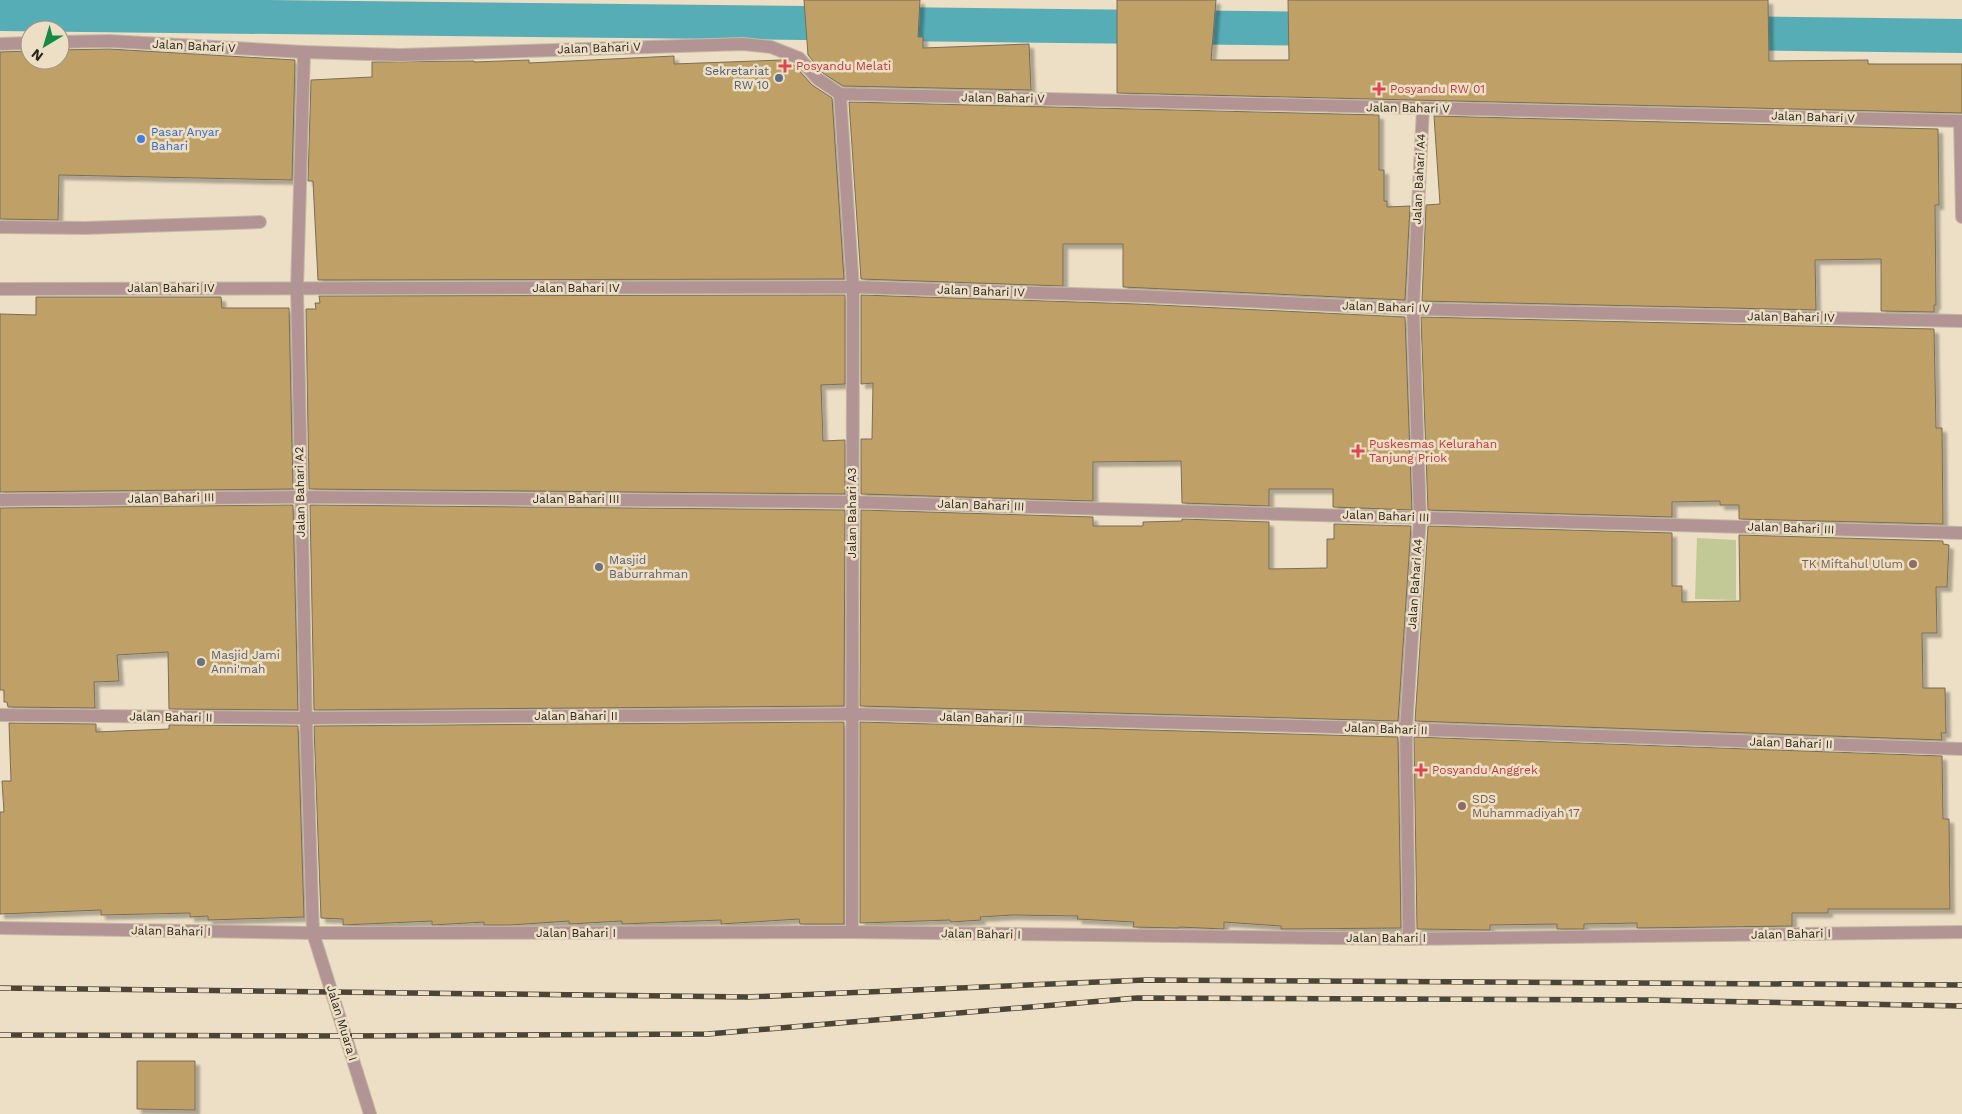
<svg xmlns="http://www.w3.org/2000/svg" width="1962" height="1114" font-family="'Work Sans',sans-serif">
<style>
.green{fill:#c2c996}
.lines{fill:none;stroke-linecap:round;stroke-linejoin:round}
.canal{stroke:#57adb6;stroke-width:34}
.building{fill:#bfa167;stroke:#796d57;filter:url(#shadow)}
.lane-casing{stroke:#c5baa3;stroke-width:14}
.street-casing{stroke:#c5baa3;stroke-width:14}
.lane{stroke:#b39495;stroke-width:12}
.street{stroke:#b39495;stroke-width:12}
.rail-casing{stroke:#4b4538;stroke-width:5.5}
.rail{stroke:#ecdfc5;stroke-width:4;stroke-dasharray:11;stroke-linecap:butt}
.health-dot{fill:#e0444e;stroke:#ecdfc5;stroke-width:2}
.service-dot{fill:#5c6f8a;stroke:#ecdfc5;stroke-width:2}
.shop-dot{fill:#3f7fe0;stroke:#ecdfc5;stroke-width:2}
.education-dot{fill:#8d6e63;stroke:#ecdfc5;stroke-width:2}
.worship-dot{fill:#6b7280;stroke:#ecdfc5;stroke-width:2}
.labels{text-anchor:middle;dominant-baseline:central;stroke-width:5;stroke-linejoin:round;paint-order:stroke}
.street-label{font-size:12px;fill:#2b261c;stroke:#ecdfc5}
.health-label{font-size:12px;fill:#be3a42;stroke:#ecdfc5;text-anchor:start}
.service-label{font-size:12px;fill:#4e5e75;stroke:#ecdfc5;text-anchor:end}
.shop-label{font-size:12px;fill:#366cbe;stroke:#ecdfc5;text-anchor:start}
.worship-label{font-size:12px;fill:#5b616d;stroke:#ecdfc5;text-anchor:start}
.education-label{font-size:12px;fill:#785e54;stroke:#ecdfc5;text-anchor:end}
</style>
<defs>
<filter id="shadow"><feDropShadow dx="4.5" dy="4.5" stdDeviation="1" flood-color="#0004"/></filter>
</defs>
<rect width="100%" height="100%" fill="#ecdfc5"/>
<polygon class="green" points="1697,538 1736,540 1736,600 1695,599"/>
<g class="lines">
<g class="canal">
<polyline points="0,14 1334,29"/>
<polyline points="1722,33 1962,36"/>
</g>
</g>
<g class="building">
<polygon points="804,0 920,0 918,37 923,37 923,48 1029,44 1031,90 843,86 823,73 808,55"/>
<polygon points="1117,0 1216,0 1211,60 1289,60 1288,0 1768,0 1769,61 1868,60 1868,64 1962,64 1962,113 1117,93"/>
<polygon points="109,49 295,60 292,180 59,175 58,220 0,219 0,52 30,51 30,60 60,60 60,50"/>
<polygon points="674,56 674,64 782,60 794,65 812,85 832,98 844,279 318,280 313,181 308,181 311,80 372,77 372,62 474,61 474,62 529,60 529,63"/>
<polygon points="849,102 1379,115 1379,170 1384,170 1384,201 1387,201 1387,207 1410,206 1405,300 1123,287 1123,244 1063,244 1063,286 861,279"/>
<polygon points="1434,116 1938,129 1939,205 1935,205 1936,305 1934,305 1934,312 1881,311 1881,259 1815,260 1816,310 1422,301 1426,205 1440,204"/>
<polygon points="845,295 845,384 821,385 823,441 845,440 845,494 309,489 306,309 316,309 315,303 320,303 319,296"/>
<polygon points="861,295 1137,304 1405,317 1412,510 1333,507 1333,489 1269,489 1269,506 1182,503 1181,461 1093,462 1093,501 861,494 861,439 872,439 873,383 861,384"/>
<polygon points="36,297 221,297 222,308 289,308 293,489 0,492 0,314 36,315"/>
<polygon points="1421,317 1934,329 1936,428 1942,428 1943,524 1739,519 1739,505 1720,505 1720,501 1672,502 1672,517 1428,510"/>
<polygon points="293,505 298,710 169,709 168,652 117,655 119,681 94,682 95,708 8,707 7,702 4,702 4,690 0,690 0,508"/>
<polygon points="310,505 845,510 844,706 314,710"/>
<polygon points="861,510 1093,517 1093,526 1143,526 1143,522 1182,521 1182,519 1269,522 1269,569 1327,568 1327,539 1334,539 1334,524 1411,526 1398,721 860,706"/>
<polygon points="1428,526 1672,533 1672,586 1682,586 1682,602 1740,601 1739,535 1943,541 1943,544 1949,545 1947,587 1936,587 1937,633 1922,633 1923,688 1945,688 1946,733 1941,733 1942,740 1415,721"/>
<polygon points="844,722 844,924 800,924 799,919 721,924 721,920 622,924 622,921 569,924 569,921 510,925 484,925 484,922 432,925 432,921 343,925 343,919 321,918 314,726"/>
<polygon points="860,722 1398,737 1401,928 1281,929 1281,926 1224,922 1224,929 1179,927 1179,928 1133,927 1134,922 1077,919 1078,916 1013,915 980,917 981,920 951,922 950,920 860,923"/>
<polygon points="9,723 96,724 96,732 169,729 169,725 298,726 304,917 208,920 208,916 190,917 190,913 101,915 101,910 0,914 0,812 4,812 2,781 11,781"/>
<polygon points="1414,737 1942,756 1943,819 1949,819 1950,909 1828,909 1828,913 1792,913 1792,926 1637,928 1637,923 1584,924 1584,929 1557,929 1557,924 1490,925 1490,930 1417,929"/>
<polygon points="137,1061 195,1061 195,1110 137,1109"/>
</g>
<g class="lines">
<defs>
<polyline id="lane" points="0,227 85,228 260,222"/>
<g id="street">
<polyline points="60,42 109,41 304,52 400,55 743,44 771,47 799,58 818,79 840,94 1962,121"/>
<polyline points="0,44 30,43"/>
<polyline points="304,52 297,288 306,718 313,933 370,1114"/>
<polyline points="840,94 853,287 852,932"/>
<polyline points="1960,121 1962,217"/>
<polyline points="0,289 853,287 1137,296 1413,309 1962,321"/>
<polyline points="0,500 300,497 851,502 1962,533"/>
<polyline points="0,715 306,718 853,714 1406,729 1962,749"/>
<polyline points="0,928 313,933 852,932 1409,939 1962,932"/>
<polyline points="1409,939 1406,729 1420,517 1413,309 1423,108"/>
</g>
</defs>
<use href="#lane" class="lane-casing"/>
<use href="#street" class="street-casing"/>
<use href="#lane" class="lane"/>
<use href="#street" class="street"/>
<defs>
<g id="rail">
<polyline points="0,988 748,997 1145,980 1962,985"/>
<polyline points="0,1035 346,1036 708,1034 1137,998 1650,1000 1962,1006"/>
</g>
</defs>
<use href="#rail" class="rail-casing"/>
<use href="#rail" class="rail"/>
</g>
<g class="health-dot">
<path d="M782.5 58.5h5v5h5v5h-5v5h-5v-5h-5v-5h5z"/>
<path d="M1376.5 81.5h5v5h5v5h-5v5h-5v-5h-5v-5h5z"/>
<path d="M1355.5 443.5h5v5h5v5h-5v5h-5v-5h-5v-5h5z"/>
<path d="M1418.5 762.5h5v5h5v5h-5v5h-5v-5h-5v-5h5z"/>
</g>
<circle class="service-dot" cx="779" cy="78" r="5"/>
<circle class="shop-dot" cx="141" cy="139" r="5"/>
<g class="education-dot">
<circle cx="1913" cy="564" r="5"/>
<circle cx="1462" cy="806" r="5"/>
</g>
<g class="worship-dot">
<circle cx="599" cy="567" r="5"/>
<circle cx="201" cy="662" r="5"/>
</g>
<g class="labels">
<g class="street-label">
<text transform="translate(194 46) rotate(3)">Jalan Bahari V</text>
<text transform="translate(599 48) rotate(-2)">Jalan Bahari V</text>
<text transform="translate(1003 98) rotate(1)">Jalan Bahari V</text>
<text transform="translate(1408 108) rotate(1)">Jalan Bahari V</text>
<text transform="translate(1813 117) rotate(2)">Jalan Bahari V</text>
<text transform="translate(1419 179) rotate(-87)">Jalan Bahari A4</text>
<text x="171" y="288">Jalan Bahari IV</text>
<text x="576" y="288">Jalan Bahari IV</text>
<text transform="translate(981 291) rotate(2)">Jalan Bahari IV</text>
<text transform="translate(1386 307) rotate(2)">Jalan Bahari IV</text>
<text transform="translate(1791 317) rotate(1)">Jalan Bahari IV</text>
<text transform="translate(300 492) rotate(-91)">Jalan Bahari A2</text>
<text transform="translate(171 498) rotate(-1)">Jalan Bahari III</text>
<text x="576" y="499">Jalan Bahari III</text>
<text transform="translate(981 505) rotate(2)">Jalan Bahari III</text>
<text transform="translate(852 513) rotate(-90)">Jalan Bahari A3</text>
<text transform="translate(1386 516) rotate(2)">Jalan Bahari III</text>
<text transform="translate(1791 528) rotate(2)">Jalan Bahari III</text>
<text transform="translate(1415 584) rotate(-86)">Jalan Bahari A4</text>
<text x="576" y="716">Jalan Bahari II</text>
<text transform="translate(171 717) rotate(1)">Jalan Bahari II</text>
<text transform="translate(981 718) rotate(2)">Jalan Bahari II</text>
<text transform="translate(1386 729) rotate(2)">Jalan Bahari II</text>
<text transform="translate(1791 743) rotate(2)">Jalan Bahari II</text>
<text transform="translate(171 931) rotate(1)">Jalan Bahari I</text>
<text x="576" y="933">Jalan Bahari I</text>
<text transform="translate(981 934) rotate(1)">Jalan Bahari I</text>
<text transform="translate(1791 934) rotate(-1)">Jalan Bahari I</text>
<text x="1386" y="938">Jalan Bahari I</text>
<text transform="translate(342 1023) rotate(73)">Jalan Muara I</text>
</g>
<g class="health-label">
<text x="796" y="66">Posyandu Melati</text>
<text x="1390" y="89">Posyandu RW 01</text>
<text x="1369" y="444">Puskesmas Kelurahan<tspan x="1369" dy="14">Tanjung Priok</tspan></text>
<text x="1432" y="770">Posyandu Anggrek</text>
</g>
<g class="service-label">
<text x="769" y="71">Sekretariat<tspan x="769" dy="14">RW 10</tspan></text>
</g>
<g class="shop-label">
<text x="151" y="132">Pasar Anyar<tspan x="151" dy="14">Bahari</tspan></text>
</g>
<g class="worship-label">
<text x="609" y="560">Masjid<tspan x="609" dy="14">Baburrahman</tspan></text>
<text x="211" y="655">Masjid Jami<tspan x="211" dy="14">Anni'mah</tspan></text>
</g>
<g class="education-label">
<text x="1903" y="564">TK Miftahul Ulum</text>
<text x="1472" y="799" text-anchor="start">SDS<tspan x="1472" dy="14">Muhammadiyah 17</tspan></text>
</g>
</g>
<g transform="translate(45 45) rotate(218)"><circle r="24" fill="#ecdfc5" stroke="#9f9581"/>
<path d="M0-4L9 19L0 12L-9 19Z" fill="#148b45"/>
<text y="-8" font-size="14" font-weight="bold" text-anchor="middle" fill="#2b261c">N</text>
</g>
</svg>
